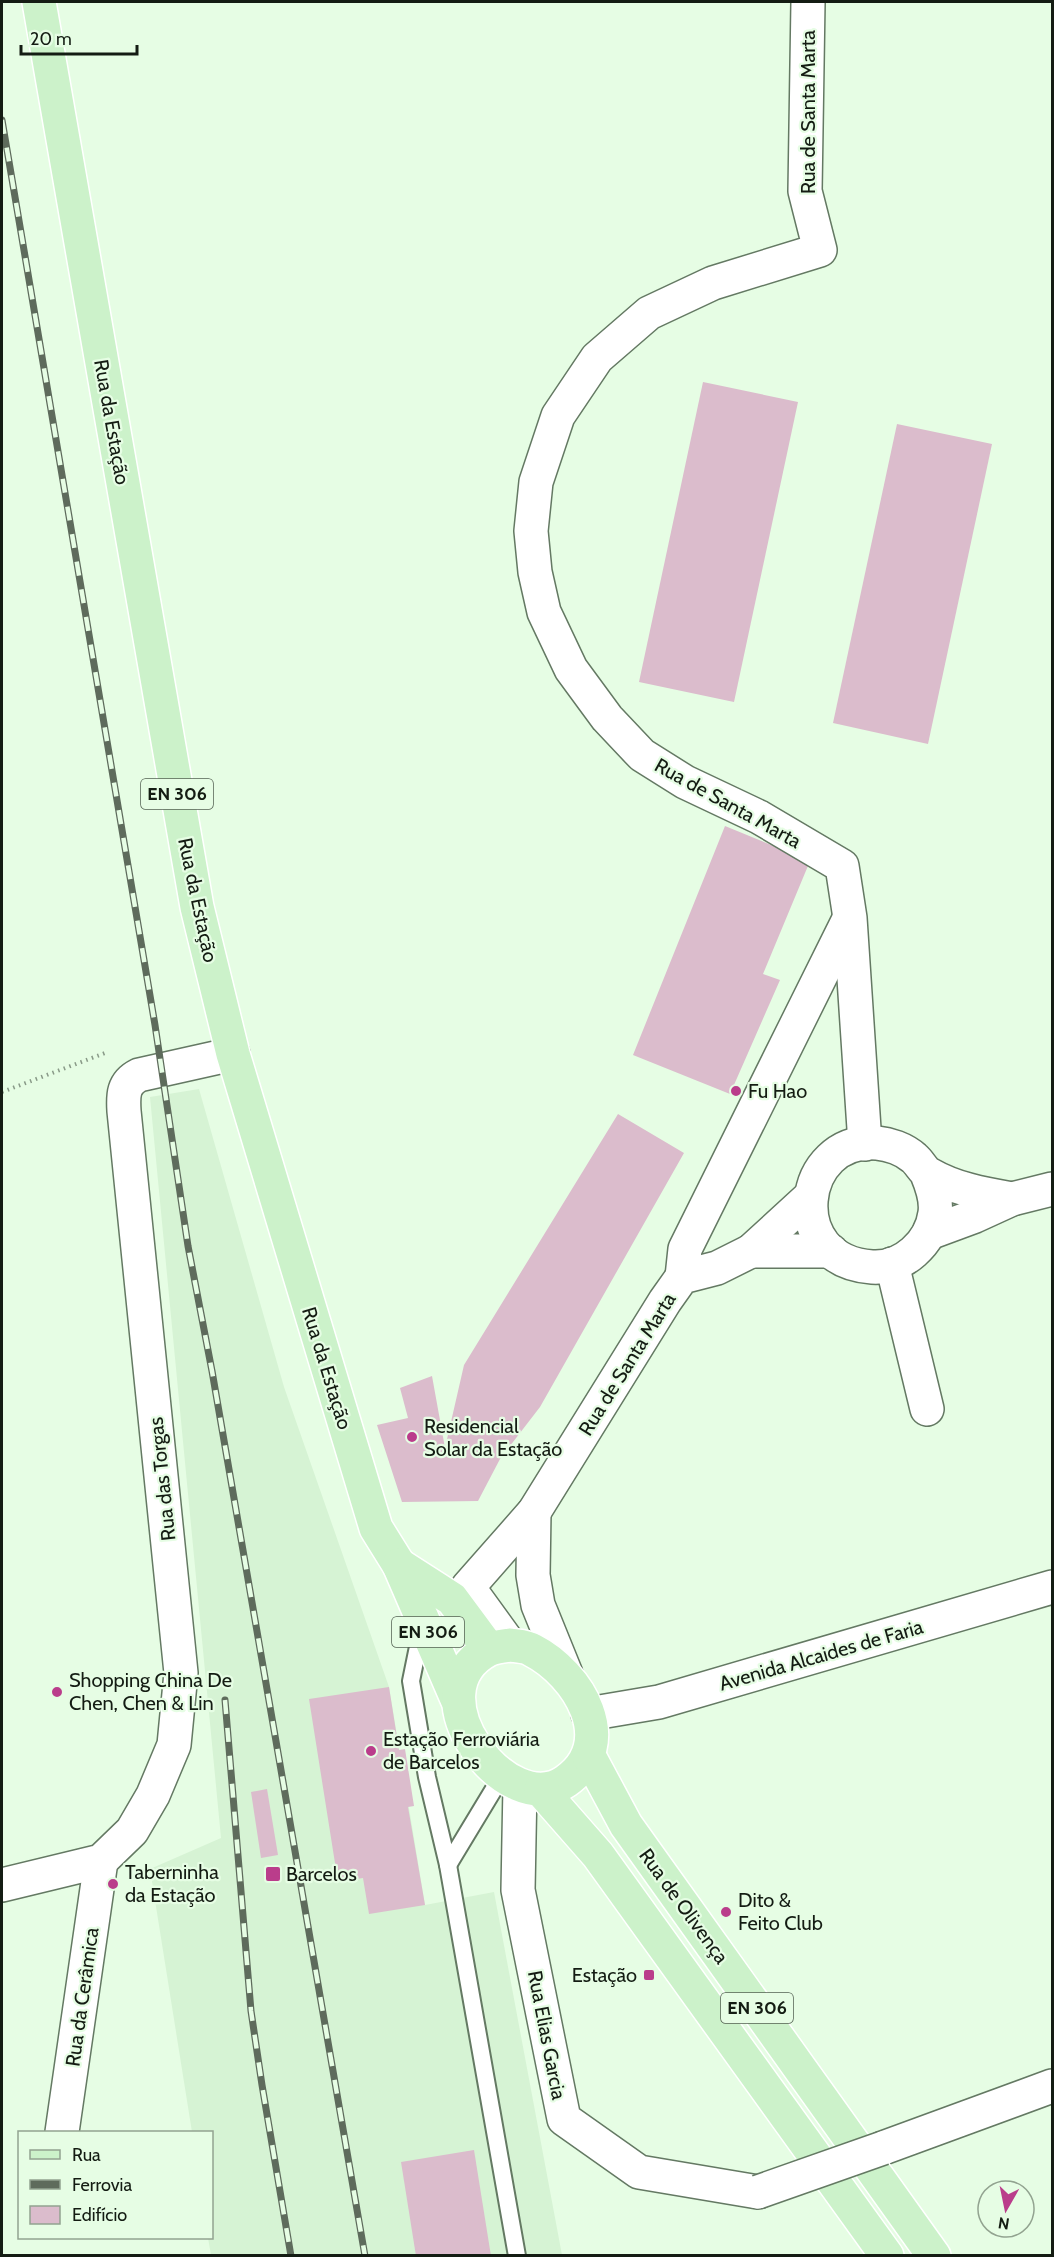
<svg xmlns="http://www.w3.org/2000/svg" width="1054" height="2257" font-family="Cabin,sans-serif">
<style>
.built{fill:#d6f3d4}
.building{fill:#dbbccc}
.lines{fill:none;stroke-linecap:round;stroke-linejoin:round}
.lane-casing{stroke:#647963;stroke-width:20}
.street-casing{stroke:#647963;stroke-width:36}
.secondary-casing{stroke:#647963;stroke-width:36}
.primary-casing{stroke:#fff;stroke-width:36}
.path{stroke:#899a88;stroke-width:4;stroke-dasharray:1.5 4.5;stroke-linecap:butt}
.lane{stroke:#fff;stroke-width:16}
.street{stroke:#fff;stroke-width:33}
.secondary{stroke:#fff;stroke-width:33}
.primary{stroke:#ccf2ca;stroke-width:33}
.rail-casing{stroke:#5e6b5c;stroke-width:7}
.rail{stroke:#e6fde4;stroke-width:4.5;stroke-dasharray:14;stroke-linecap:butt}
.street-bridge-casing{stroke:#647963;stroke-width:36;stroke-linecap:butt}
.street-bridge{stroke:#fff;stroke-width:33}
.poi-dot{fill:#ba3d8b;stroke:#e6fde4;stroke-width:2}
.labels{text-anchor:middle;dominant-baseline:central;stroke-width:4.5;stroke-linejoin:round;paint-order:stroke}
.shield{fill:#e6fde4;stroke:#536052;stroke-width:1.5}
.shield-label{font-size:18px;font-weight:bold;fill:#141c13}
.street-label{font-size:20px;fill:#141c13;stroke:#e6fde4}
.poi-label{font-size:20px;fill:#141c13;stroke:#e6fde4;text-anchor:start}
</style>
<rect width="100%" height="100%" fill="#e6fde4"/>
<polygon class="built" points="199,1089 284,1387 389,1687 425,1905 494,1892 562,2255 211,2255 208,2238 212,2238 212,2132 192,2132 150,1869 221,1838 150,1097"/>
<g class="building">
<polygon points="703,382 798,402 734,702 639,682"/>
<polygon points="897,424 992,444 928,744 833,723"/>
<polygon points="725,826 810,861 763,974 780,980 730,1094 633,1055"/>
<polygon points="618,1114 684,1153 540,1407 500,1459 478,1501 402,1502 377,1425 408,1418 400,1388 432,1376 445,1448 464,1365"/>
<polygon points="389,1687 399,1750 405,1749 414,1806 408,1807 425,1905 369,1914 363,1878 338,1882 309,1699"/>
<polygon points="267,1789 278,1855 261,1858 251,1792"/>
<polygon points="474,2150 491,2256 416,2256 401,2162"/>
</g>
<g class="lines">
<defs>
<g id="lane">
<polyline points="422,1627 411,1681 427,1777 448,1865 503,1774"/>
<polyline points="448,1865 517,2256"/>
</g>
<g id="street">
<polyline points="808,2 805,191 820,250 713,283 649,313 597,358 558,416 536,482 531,531 535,572 544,612 571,669 607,718 642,755 685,782 759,817 842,866 850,918 865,1144"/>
<path d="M927,1174C932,1186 937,1199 935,1213C931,1243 903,1269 872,1267C782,1261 798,1136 877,1143C889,1144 904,1149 914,1158C920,1163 923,1171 929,1174C955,1189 983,1194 1012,1199"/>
<polyline points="929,1233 975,1216 1012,1199 1052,1189"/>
<polyline points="751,1251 831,1251"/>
<polyline points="892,1264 927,1409"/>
<polyline points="682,1277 685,1249 849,919"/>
<polyline points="534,1512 533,1575 538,1605 566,1674"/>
<polyline points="510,1645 468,1587 534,1512 665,1301 682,1277 717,1268 751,1251 811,1196"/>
<polyline points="520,1786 518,1890 564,2119 639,2172 758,2192"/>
<path d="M2,1885L101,1861L132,1831L153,1795L174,1745L181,1673L124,1111C123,1095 123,1083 139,1075L233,1054"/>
<polyline points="62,2132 101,1861"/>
<polyline points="883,2148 1052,2086"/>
</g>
<polyline id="secondary" points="588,1714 659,1702 1052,1587"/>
<g id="primary">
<polyline points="39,2 197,907 233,1054 376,1528 399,1565 457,1699"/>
<polyline points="399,1565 452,1599 489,1649"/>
<path d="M510,1645C517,1646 526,1646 532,1650C579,1674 620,1743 566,1781C508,1823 409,1692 488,1650C494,1647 503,1646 510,1645Z"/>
<polyline points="589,1756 626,1825 934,2256"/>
<polyline points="541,1790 598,1855 887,2256"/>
</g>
</defs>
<use href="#lane" class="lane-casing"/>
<use href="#street" class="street-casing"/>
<use href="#secondary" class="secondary-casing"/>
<use href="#primary" class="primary-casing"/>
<polyline class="path" points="2,1092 105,1053"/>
<use href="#lane" class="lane"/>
<use href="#street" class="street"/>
<use href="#secondary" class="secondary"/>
<use href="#primary" class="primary"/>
<defs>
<g id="rail">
<polyline points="2,120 155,1025 188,1246 212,1371 365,2256"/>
<polyline points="225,1700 251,2011 262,2085 291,2256"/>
</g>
</defs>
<use href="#rail" class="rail-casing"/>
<use href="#rail" class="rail"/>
<defs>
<polyline id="street-bridge" points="758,2192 883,2148"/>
</defs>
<use href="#street-bridge" class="street-bridge-casing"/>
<use href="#street-bridge" class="street-bridge"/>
</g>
<g class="poi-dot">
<circle cx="736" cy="1091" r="6"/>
<circle cx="412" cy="1437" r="6"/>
<circle cx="57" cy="1692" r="6"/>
<circle cx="371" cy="1751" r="6"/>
<rect x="265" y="1866" width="16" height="16" rx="3"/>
<circle cx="113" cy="1884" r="6"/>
<circle cx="726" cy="1912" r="6"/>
<rect x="643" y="1969" width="12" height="12" rx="3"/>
</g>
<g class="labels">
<g class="shield">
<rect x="141" y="779" width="72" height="30" rx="4.5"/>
<rect x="392" y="1617" width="72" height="30" rx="4.5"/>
<rect x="721" y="1993" width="72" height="30" rx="4.5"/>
</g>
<g class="shield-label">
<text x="177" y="794">EN 306</text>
<text x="428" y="1632">EN 306</text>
<text x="757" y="2008">EN 306</text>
</g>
<g class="street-label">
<text transform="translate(808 112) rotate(-90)">Rua de Santa Marta</text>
<text transform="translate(112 422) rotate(80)">Rua da Estação</text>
<text transform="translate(728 803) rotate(29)">Rua de Santa Marta</text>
<text transform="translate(198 900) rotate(78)">Rua da Estação</text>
<text transform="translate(627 1364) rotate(-58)">Rua de Santa Marta</text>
<text transform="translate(327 1368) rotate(73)">Rua da Estação</text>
<text transform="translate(162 1479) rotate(-96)">Rua das Torgas</text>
<text transform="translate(821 1655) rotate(-16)">Avenida Alcaides de Faria</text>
<text transform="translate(684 1906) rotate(54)">Rua de Olivença</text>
<text transform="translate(82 1997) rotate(-82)">Rua da Cerâmica</text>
<text transform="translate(547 2035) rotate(79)">Rua Elias Garcia</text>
</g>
<g class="poi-label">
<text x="748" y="1091">Fu Hao</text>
<text x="424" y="1426">Residencial<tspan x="424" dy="23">Solar da Estação</tspan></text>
<text x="69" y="1680">Shopping China De<tspan x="69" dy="23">Chen, Chen &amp; Lin</tspan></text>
<text x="383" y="1739">Estação Ferroviária<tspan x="383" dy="23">de Barcelos</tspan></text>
<text x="125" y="1872">Taberninha<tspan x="125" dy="23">da Estação</tspan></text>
<text x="286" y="1874">Barcelos</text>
<text x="738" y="1900">Dito &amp;<tspan x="738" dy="23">Feito Club</tspan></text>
<text x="637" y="1975" text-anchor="end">Estação</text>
</g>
</g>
<rect width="1054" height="2257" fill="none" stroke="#141c13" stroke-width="6"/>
<rect x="18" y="2131" width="195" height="108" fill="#e6fde4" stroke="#92a390" stroke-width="1.5"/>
<rect x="30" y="2150" width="30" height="9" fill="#ccf2ca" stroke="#92a390" stroke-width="1.5"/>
<text x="72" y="2161" font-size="18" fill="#141c13">Rua</text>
<rect x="30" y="2180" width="30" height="9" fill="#5e6b5c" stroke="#92a390" stroke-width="1.5"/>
<text x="72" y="2191" font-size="18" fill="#141c13">Ferrovia</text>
<rect x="30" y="2206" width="30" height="18" fill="#dbbccc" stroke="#92a390" stroke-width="1.5"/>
<text x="72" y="2221" font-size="18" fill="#141c13">Edifício</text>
<g transform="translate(1006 2209) rotate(189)"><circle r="28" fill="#e6fde4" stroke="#92a390" stroke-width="1.5"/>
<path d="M0-4.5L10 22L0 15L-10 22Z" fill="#ba3d8b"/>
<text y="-9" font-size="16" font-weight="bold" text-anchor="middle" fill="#141c13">N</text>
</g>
<path d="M21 45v9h116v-9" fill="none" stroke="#141c13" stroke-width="3"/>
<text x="30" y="45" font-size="18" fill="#141c13" stroke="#e6fde4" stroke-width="4.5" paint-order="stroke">20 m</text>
</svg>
